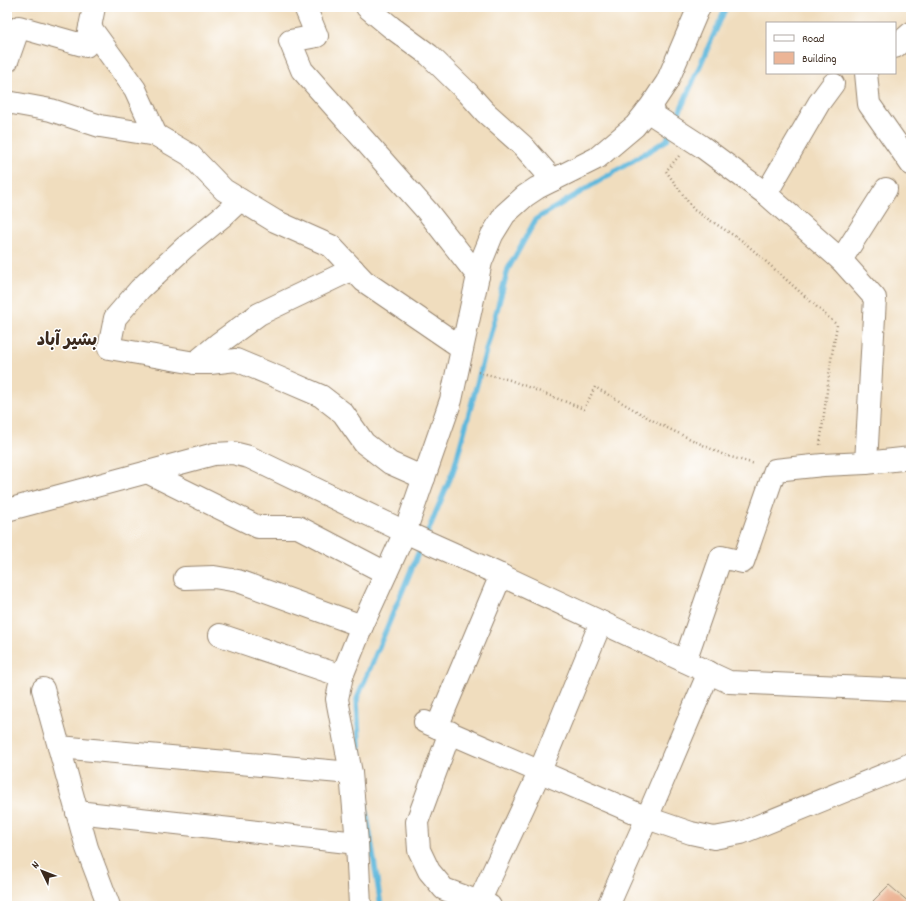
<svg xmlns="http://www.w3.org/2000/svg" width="918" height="913" font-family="Dekko,'Playpen Sans Arabic',sans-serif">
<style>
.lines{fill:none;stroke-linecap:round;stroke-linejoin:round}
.stream{stroke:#5fb8dc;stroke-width:5.5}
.building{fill:#ecb597}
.minor-casing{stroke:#96846e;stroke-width:24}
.path{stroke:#96846e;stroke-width:2.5;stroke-dasharray:1 3;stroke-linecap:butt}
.minor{stroke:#fff;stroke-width:22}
.labels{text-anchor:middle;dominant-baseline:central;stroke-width:3;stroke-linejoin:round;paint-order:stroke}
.district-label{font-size:18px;font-weight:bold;fill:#3b2a1e;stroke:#fff}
</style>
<rect width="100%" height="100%" fill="#fff"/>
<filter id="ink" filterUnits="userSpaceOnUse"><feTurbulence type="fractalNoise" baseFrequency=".025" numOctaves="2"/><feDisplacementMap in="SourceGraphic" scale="8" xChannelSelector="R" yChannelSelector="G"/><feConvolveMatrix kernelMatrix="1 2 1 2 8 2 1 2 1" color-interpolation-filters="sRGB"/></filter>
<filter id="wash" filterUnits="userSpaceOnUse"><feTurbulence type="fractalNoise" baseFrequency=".012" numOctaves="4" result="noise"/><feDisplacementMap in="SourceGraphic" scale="16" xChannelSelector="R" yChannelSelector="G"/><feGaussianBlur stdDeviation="0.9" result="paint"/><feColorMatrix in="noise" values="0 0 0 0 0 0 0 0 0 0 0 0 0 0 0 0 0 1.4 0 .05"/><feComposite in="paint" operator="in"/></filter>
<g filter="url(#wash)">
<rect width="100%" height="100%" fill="#f0ddbe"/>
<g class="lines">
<g class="stream">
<polyline points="674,124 726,7"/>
<polyline points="426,536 454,469 508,269 536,219 667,140 670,132"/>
<polyline points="360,765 357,699 422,544"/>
<polyline points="362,783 381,906"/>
</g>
</g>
<g id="blocks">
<polygon class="building" points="889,885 911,904 911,906 878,906 873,901"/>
</g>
</g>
<g filter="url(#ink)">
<use href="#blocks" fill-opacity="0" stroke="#96846e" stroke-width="1"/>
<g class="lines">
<defs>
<g id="minor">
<polyline points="94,7 90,27 135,89 156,135"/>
<polyline points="305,7 317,36 290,41 302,70 427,211 478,276"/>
<polyline points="367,7 391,27 429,55 467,92 485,112 523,146 553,180"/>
<polyline points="895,47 911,33"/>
<polyline points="7,61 19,27 86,46 90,27"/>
<polyline points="866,73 869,104 911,164"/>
<polyline points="7,102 51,110 100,126 156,135 190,155 224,190 275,221 331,246 364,281 462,348"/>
<polyline points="647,111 701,146 766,194 841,260 875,298 866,463"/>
<polyline points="766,194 819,103 833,84"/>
<polyline points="240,200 224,215 184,248 140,289 115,318 109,348 195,363 210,363 236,360 277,377 321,396 343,413 364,443 390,463 424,478"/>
<polyline points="841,260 886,189"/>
<polyline points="195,363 218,344 259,314 353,269"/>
<polyline points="147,472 258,527 298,527 386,573"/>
<polyline points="7,510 214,454 233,453 249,457 405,532 494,572 729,682 911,690"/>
<polyline points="185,578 214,577 238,581 362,626"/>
<polyline points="220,635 342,676"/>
<polyline points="685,661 721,557 743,562 775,470 823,465 866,463 911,458"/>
<polyline points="43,689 87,848 109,906"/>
<polyline points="425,722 647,818 691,833 714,838 741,833 911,764"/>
<polyline points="437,727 501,575"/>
<polyline points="450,732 417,822 419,850 429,871 444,889 490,906"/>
<polyline points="59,747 351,773"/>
<polyline points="77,812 357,843"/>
<polyline points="479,902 540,771 601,622"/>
<polyline points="360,906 357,843 351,773 337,699 342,676 362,626 405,532 451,400 481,262 492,235 505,214 525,196 537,188 597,158 635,126 651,106 667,82 699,7"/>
<polyline points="608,906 647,818 709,672"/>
</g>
</defs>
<use href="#minor" class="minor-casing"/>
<g class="path">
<polyline points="679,156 666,171 694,210 744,242 837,325 831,360 820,445"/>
<polyline points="478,372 510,380 584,409 595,387 659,424 724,455 755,464"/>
</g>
<use href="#minor" class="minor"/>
</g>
</g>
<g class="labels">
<g class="district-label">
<text x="67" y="341">بشیر آباد</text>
</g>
</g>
<rect width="918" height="913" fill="none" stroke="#fff" stroke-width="24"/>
<rect x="766" y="22" width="130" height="52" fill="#ffffff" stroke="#b1aaa5"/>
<rect x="774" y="35" width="20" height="6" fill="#ffffff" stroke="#b1aaa5"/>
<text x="802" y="42" font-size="12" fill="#3b2a1e">Road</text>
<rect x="774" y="52" width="20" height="12" fill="#ecb597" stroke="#b1aaa5"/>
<text x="802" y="62" font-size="12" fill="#3b2a1e">Building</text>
<g transform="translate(42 871) rotate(313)" stroke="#ffffff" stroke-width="3" paint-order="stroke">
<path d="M0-3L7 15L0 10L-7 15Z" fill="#3b2a1e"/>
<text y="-6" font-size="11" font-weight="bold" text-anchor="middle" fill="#3b2a1e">N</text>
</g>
</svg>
